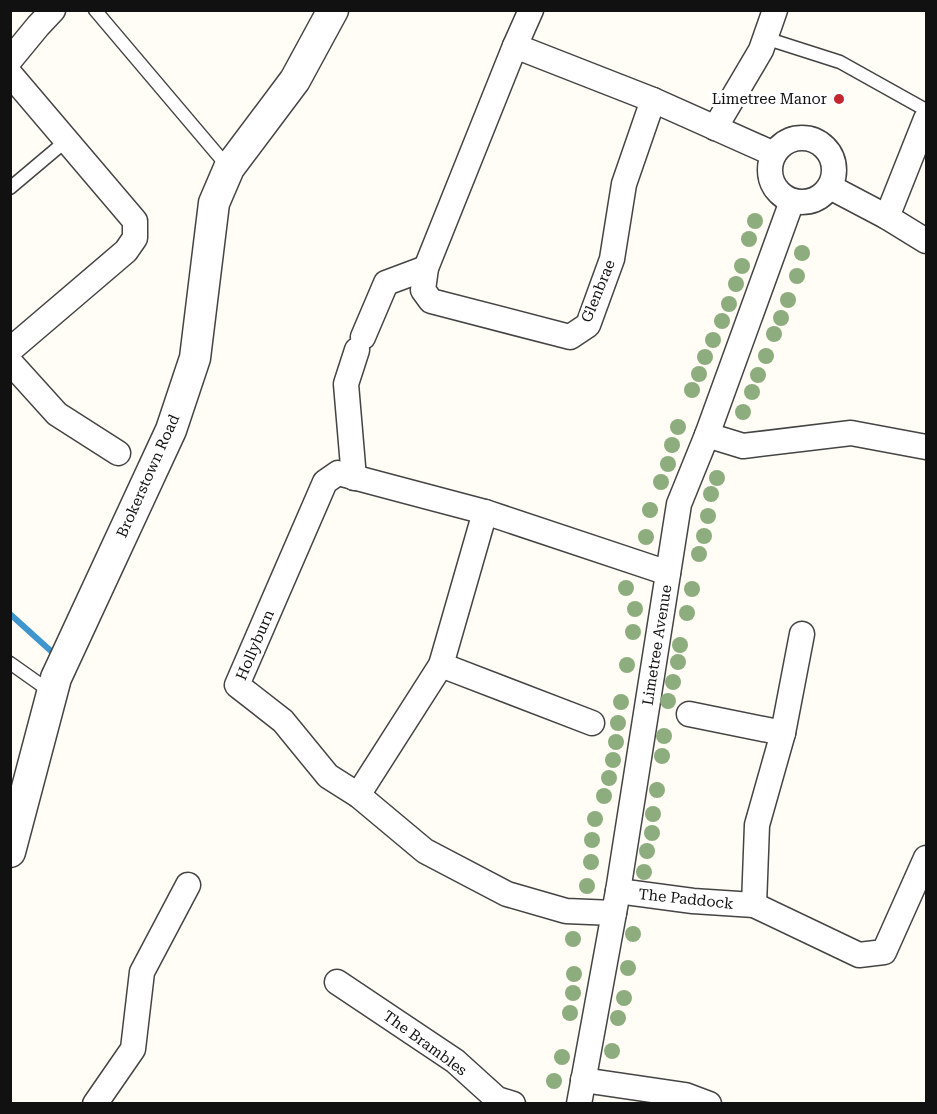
<svg xmlns="http://www.w3.org/2000/svg" width="937" height="1114" font-family="'Roboto Serif',serif">
<style>
.lines{fill:none;stroke-linecap:round;stroke-linejoin:round}
.stream{stroke:#3f96cf;stroke-width:6}
.service-casing{stroke:#444;stroke-width:15}
.minor-casing{stroke:#444;stroke-width:27}
.tertiary-casing{stroke:#444;stroke-width:33}
.service{stroke:#fff;stroke-width:12}
.minor{stroke:#fff;stroke-width:24}
.tertiary{stroke:#fff;stroke-width:30}
.tree{fill:#8dad7f}
.poi-dot{fill:#c4262e;stroke:#fff;stroke-width:2}
.labels{text-anchor:middle;dominant-baseline:central;stroke-width:6;stroke-linejoin:round;paint-order:stroke}
.poi-label{font-size:15px;fill:#111;stroke:#fff;text-anchor:end}
.street-label{font-size:15px;fill:#111;stroke:#fff}
</style>
<rect width="100%" height="100%" fill="#fffdf5"/>
<g class="lines">
<polyline class="stream" points="10,614 52,652"/>
<defs>
<g id="service">
<polyline points="95,10 228,167"/>
<polyline points="765,38 840,62 926,110"/>
<polyline points="10,188 67,140"/>
<polyline points="10,663 51,692"/>
</g>
<g id="minor">
<polyline points="531,10 515,46 426,268 423,290 431,301 570,337 588,325 612,259 624,184 653,100"/>
<polyline points="515,46 653,100 774,154"/>
<polyline points="10,60 38,26 53,10"/>
<polyline points="10,74 135,221 135,238 126,251 10,350"/>
<polyline points="715,128 761,50 775,10"/>
<circle cx="802" cy="170" r="32"/>
<polyline points="830,187 887,217 926,241"/>
<polyline points="887,217 926,119"/>
<polyline points="363,337 386,283 426,268"/>
<polyline points="10,362 57,414 118,453"/>
<polyline points="707,435 743,446 851,433 926,447"/>
<polyline points="354,478 346,384 357,350"/>
<polyline points="441,665 592,723"/>
<polyline points="689,714 783,733"/>
<polyline points="358,795 441,665 485,512"/>
<polyline points="618,891 693,901 754,905 859,955 884,952 926,858"/>
<polyline points="754,905 757,825 783,733 802,634"/>
<polyline points="614,913 566,911 507,894 425,851 358,795 328,776 283,721 237,685 325,482 338,473 485,512 668,573"/>
<polyline points="337,982 455,1061 497,1099 513,1104"/>
<polyline points="583,1080 685,1095 709,1104"/>
<polyline points="95,1104 133,1049 142,972 188,885"/>
<polyline points="579,1104 618,891 679,504 707,435 792,201"/>
</g>
<polyline id="tertiary" points="10,852 56,678 171,430 195,358 214,203 229,168 295,80 333,10"/>
</defs>
<use href="#service" class="service-casing"/>
<use href="#minor" class="minor-casing"/>
<use href="#tertiary" class="tertiary-casing"/>
<use href="#service" class="service"/>
<use href="#minor" class="minor"/>
<use href="#tertiary" class="tertiary"/>
</g>
<g class="tree">
<circle cx="755" cy="221" r="8"/>
<circle cx="749" cy="239" r="8"/>
<circle cx="802" cy="253" r="8"/>
<circle cx="742" cy="266" r="8"/>
<circle cx="797" cy="276" r="8"/>
<circle cx="736" cy="284" r="8"/>
<circle cx="788" cy="300" r="8"/>
<circle cx="729" cy="304" r="8"/>
<circle cx="781" cy="318" r="8"/>
<circle cx="722" cy="321" r="8"/>
<circle cx="774" cy="334" r="8"/>
<circle cx="713" cy="340" r="8"/>
<circle cx="766" cy="356" r="8"/>
<circle cx="705" cy="357" r="8"/>
<circle cx="699" cy="374" r="8"/>
<circle cx="758" cy="375" r="8"/>
<circle cx="692" cy="390" r="8"/>
<circle cx="752" cy="392" r="8"/>
<circle cx="743" cy="412" r="8"/>
<circle cx="678" cy="427" r="8"/>
<circle cx="672" cy="445" r="8"/>
<circle cx="668" cy="464" r="8"/>
<circle cx="717" cy="478" r="8"/>
<circle cx="661" cy="482" r="8"/>
<circle cx="711" cy="494" r="8"/>
<circle cx="650" cy="510" r="8"/>
<circle cx="708" cy="516" r="8"/>
<circle cx="704" cy="536" r="8"/>
<circle cx="646" cy="537" r="8"/>
<circle cx="699" cy="554" r="8"/>
<circle cx="626" cy="588" r="8"/>
<circle cx="692" cy="589" r="8"/>
<circle cx="635" cy="609" r="8"/>
<circle cx="687" cy="613" r="8"/>
<circle cx="633" cy="632" r="8"/>
<circle cx="680" cy="645" r="8"/>
<circle cx="678" cy="662" r="8"/>
<circle cx="627" cy="665" r="8"/>
<circle cx="673" cy="682" r="8"/>
<circle cx="668" cy="701" r="8"/>
<circle cx="621" cy="702" r="8"/>
<circle cx="618" cy="723" r="8"/>
<circle cx="664" cy="736" r="8"/>
<circle cx="616" cy="742" r="8"/>
<circle cx="662" cy="756" r="8"/>
<circle cx="613" cy="760" r="8"/>
<circle cx="609" cy="778" r="8"/>
<circle cx="657" cy="790" r="8"/>
<circle cx="604" cy="796" r="8"/>
<circle cx="653" cy="814" r="8"/>
<circle cx="595" cy="819" r="8"/>
<circle cx="652" cy="833" r="8"/>
<circle cx="592" cy="840" r="8"/>
<circle cx="647" cy="851" r="8"/>
<circle cx="591" cy="862" r="8"/>
<circle cx="644" cy="872" r="8"/>
<circle cx="587" cy="886" r="8"/>
<circle cx="633" cy="934" r="8"/>
<circle cx="573" cy="939" r="8"/>
<circle cx="628" cy="968" r="8"/>
<circle cx="574" cy="974" r="8"/>
<circle cx="573" cy="993" r="8"/>
<circle cx="624" cy="998" r="8"/>
<circle cx="570" cy="1013" r="8"/>
<circle cx="618" cy="1018" r="8"/>
<circle cx="612" cy="1051" r="8"/>
<circle cx="562" cy="1057" r="8"/>
<circle cx="554" cy="1081" r="8"/>
</g>
<circle class="poi-dot" cx="839" cy="99" r="6"/>
<g class="labels">
<g class="poi-label">
<text x="827" y="99">Limetree Manor</text>
</g>
<g class="street-label">
<text transform="translate(598 291) rotate(-68)">Glenbrae</text>
<text transform="translate(148 476) rotate(-66)">Brokerstown Road</text>
<text transform="translate(255 645) rotate(-67)">Hollyburn</text>
<text transform="translate(657 645) rotate(-81)">Limetree Avenue</text>
<text transform="translate(686 899) rotate(6)">The Paddock</text>
<text transform="translate(425 1043) rotate(36)">The Brambles</text>
</g>
</g>
<rect width="937" height="1114" fill="none" stroke="#111111" stroke-width="24"/>
</svg>
